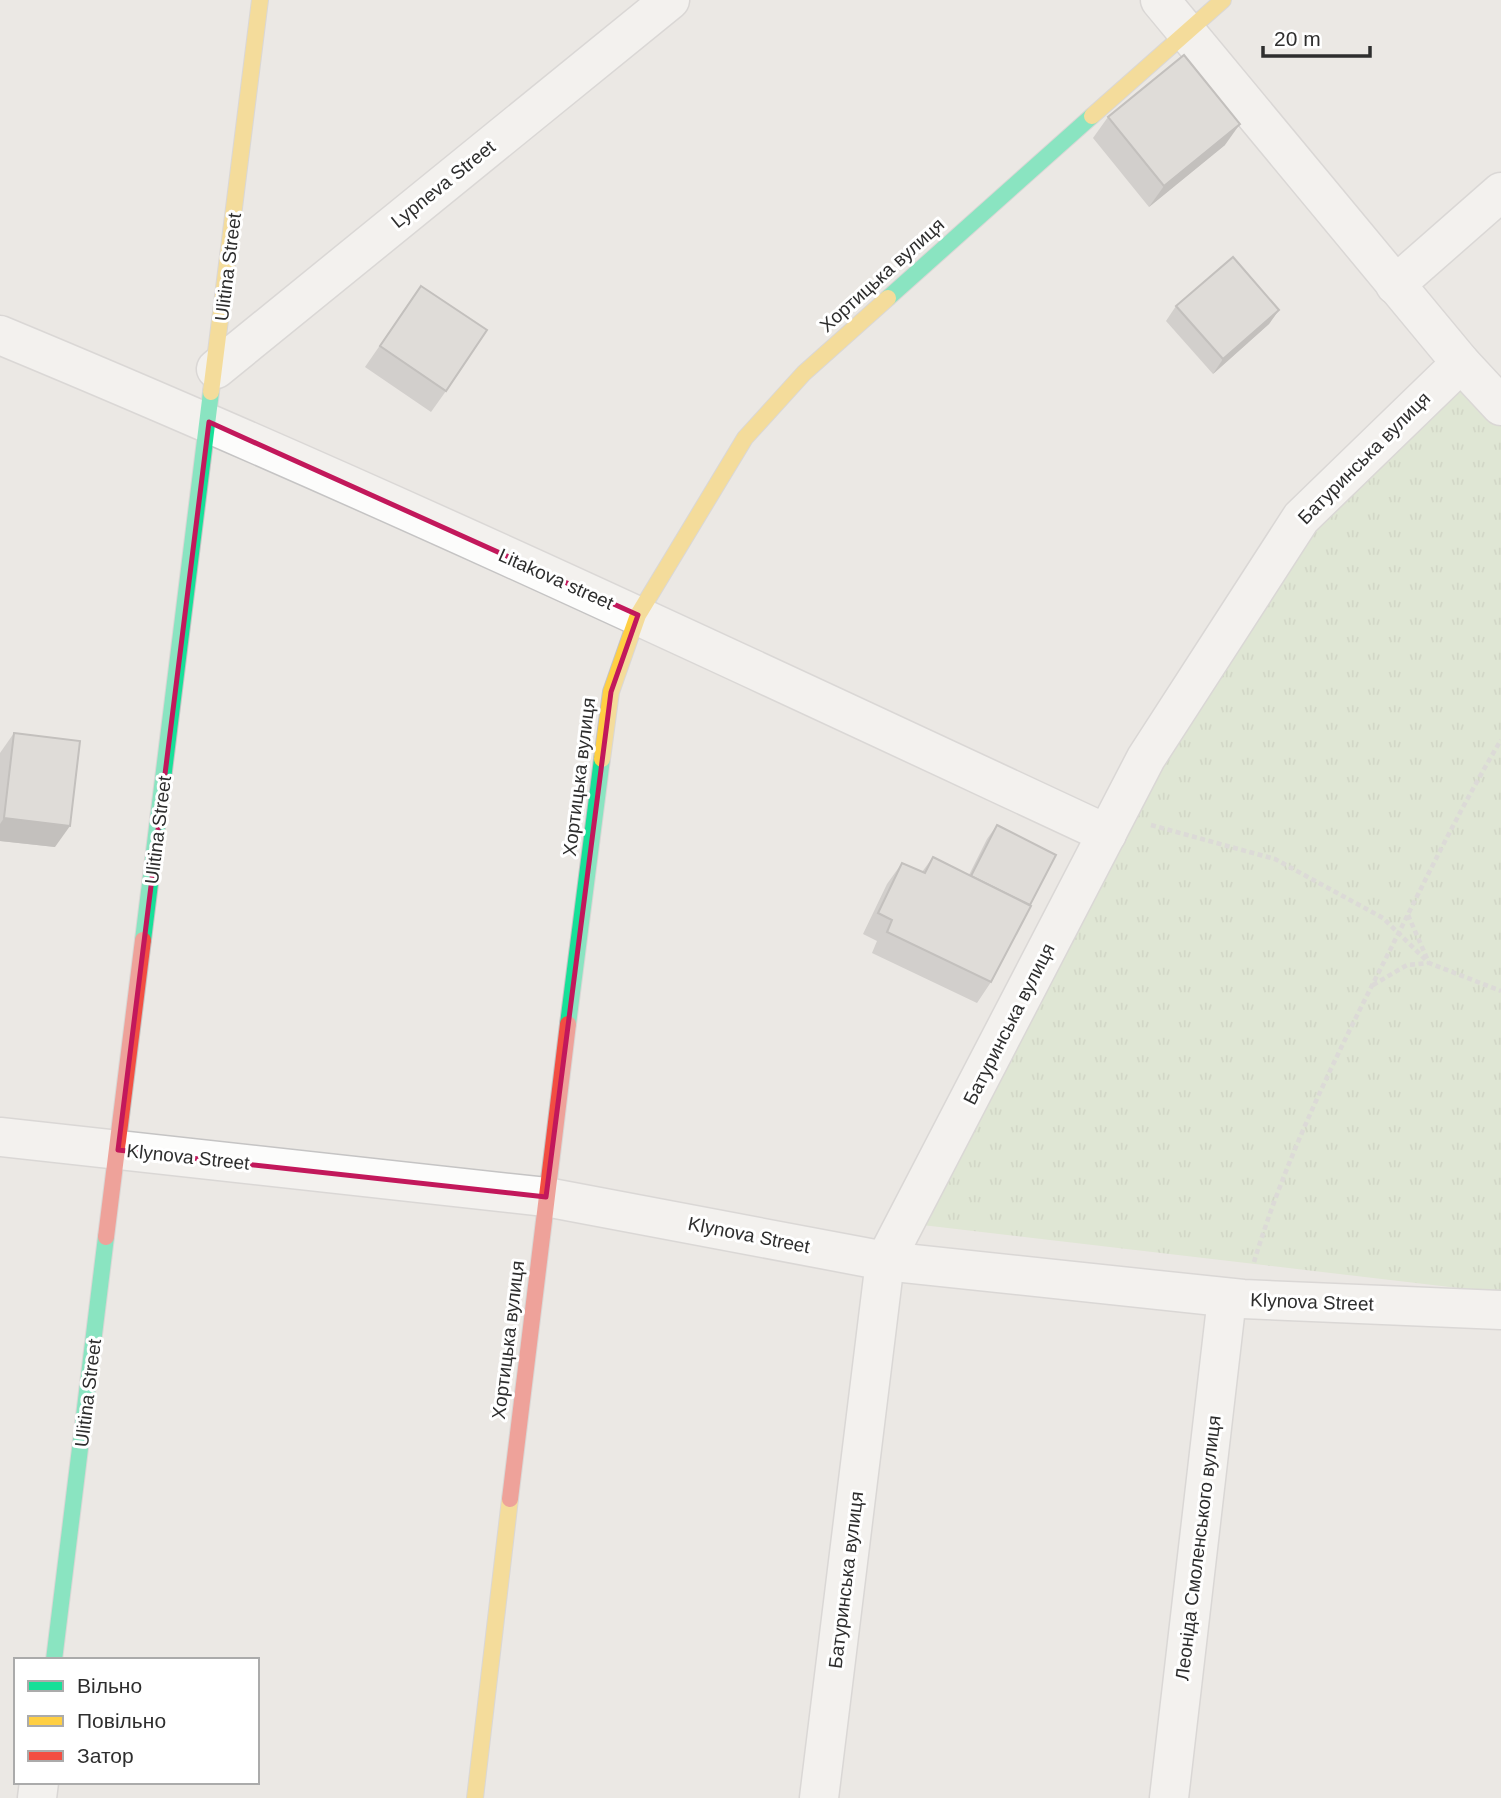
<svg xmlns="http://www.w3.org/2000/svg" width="1501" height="1798" font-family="Arial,sans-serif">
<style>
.park{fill:url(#park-tufts)}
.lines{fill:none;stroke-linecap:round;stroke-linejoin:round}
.street-casing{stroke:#c5c4c4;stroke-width:41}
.fast-casing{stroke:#c5c4c4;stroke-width:18}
.slow-casing{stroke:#c5c4c4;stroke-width:18}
.jam-casing{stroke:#c5c4c4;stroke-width:18}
.path{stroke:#c9c9c8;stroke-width:4.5;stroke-dasharray:5 3.5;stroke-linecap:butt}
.street{stroke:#fcfcfb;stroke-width:38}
.fast{stroke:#16e098;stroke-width:16}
.slow{stroke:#ffcf43;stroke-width:16}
.jam{stroke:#f24e42;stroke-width:16}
.wall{fill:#b3b1af}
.shaded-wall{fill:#92908e}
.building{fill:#d0cecb;stroke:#92908e;stroke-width:2}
.marked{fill:none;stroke:#c2185b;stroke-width:5;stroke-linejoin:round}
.labels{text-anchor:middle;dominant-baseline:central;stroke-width:6;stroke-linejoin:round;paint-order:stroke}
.street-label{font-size:19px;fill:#2e2e2e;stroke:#fff}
</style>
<defs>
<pattern id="park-tufts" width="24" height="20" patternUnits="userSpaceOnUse" patternTransform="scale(1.75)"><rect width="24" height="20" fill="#d1e4c0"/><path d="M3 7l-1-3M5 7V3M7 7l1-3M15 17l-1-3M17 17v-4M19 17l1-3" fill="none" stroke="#b4c4a5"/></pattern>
</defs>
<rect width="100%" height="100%" fill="#ebe8e4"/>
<polygon class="park" points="1462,378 1501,423 1501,1293 897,1222 1116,839 1306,524"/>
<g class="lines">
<defs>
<g id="street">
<polyline points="1160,0 1461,363 1501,406"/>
<polyline points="1395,285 1501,192"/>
<path d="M0,335C374,490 740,663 1107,834"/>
<polyline points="216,369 670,0"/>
<polyline points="0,1137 546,1197 885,1261 1243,1299 1501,1310"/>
<polyline points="37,1798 39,1782"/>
<polyline points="819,1798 885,1261 1146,758 1301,518 1461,363"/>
<polyline points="1169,1798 1227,1298"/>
</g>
<g id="fast">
<polyline points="888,298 1092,116"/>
<polyline points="143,940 211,392"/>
<polyline points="568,1024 602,759"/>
<polyline points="54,1660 106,1237"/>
</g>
<g id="slow">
<polyline points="1092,116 1223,0"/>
<polyline points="211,392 260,0"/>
<polyline points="602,759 611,692 638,615 745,438 804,373 888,298"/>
<polyline points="475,1798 510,1499"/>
</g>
<g id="jam">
<polyline points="106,1237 143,940"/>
<polyline points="510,1499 568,1024"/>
</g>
</defs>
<use href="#street" class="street-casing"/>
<use href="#fast" class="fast-casing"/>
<use href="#slow" class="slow-casing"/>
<use href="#jam" class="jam-casing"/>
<g class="path">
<polyline points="1151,825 1275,859 1383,918 1429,963"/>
<polyline points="1408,915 1429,963 1501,991"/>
<polyline points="1373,985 1407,965 1428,963"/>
<path d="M1254,1262C1286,1156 1337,1054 1387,956C1424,883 1459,810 1501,740"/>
</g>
<use href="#street" class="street"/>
<use href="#fast" class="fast"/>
<use href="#slow" class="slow"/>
<use href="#jam" class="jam"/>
</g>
<g class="wall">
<polygon points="1108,117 1225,145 1149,207 1093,138"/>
<polygon points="421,286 446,391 431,412 365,367"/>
<polygon points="1176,306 1279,310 1269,324 1213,374 1166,321"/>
<polygon points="14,733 55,847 0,841 0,753"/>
<polygon points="997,825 991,982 977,1003 872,953 877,941 863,934 887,884 902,863 922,872 933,857 969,875 987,839"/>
</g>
<g class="shaded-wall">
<polygon points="1240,124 1225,145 1149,207 1164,186"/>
<polygon points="1279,310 1269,324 1213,374 1223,359"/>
<polygon points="4,818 70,826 55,847 0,841 0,824"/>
</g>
<g class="building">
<polygon points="1184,55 1240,124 1164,186 1108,117"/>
<polygon points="1233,257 1279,310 1223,359 1176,306"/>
<polygon points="421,286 487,330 446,391 380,346"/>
<polygon points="14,733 80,741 70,826 4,818"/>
<polygon points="997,825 1056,855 1030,905 971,876"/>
<polygon points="933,857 1031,906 991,982 887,932 892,920 878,913 902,863 925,873"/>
</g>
<path d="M0 0H1501V1798H0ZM209,422L638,615L611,692L546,1197L118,1150Z" fill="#ebe8e4" fill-opacity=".55" fill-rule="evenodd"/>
<path class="marked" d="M209,422L638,615L611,692L546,1197L118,1150Z"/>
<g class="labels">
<g class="street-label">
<text transform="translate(443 184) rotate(-39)">Lypneva Street</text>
<text transform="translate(228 267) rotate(-83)">Ulitina Street</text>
<text transform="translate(882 275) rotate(-42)">Хортицька вулиця</text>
<text transform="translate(1364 458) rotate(-45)">Батуринська вулиця</text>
<text transform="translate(556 579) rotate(24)">Litakova street</text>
<text transform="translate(579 777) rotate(-83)">Хортицька вулиця</text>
<text transform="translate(158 830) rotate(-83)">Ulitina Street</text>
<text transform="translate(1009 1024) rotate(-63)">Батуринська вулиця</text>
<text transform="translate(188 1157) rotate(6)">Klynova Street</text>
<text transform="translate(749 1235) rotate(11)">Klynova Street</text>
<text transform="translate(1312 1302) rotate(2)">Klynova Street</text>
<text transform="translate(508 1340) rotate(-83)">Хортицька вулиця</text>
<text transform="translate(88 1393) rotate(-83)">Ulitina Street</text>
<text transform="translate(1198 1548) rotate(-83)">Леоніда Смоленського вулиця</text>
<text transform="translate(846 1580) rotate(-83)">Батуринська вулиця</text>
</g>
</g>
<rect x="14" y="1658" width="245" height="126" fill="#ffffff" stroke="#ababab" stroke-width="2"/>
<rect x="28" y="1681" width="35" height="10" fill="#16e098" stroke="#ababab" stroke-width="2"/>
<text x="77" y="1693" font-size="21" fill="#2e2e2e">Вільно</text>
<rect x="28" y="1716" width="35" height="10" fill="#ffcf43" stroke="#ababab" stroke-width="2"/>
<text x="77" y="1728" font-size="21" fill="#2e2e2e">Повільно</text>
<rect x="28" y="1751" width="35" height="10" fill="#f24e42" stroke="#ababab" stroke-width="2"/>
<text x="77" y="1763" font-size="21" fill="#2e2e2e">Затор</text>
<path d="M1263 46v10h107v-10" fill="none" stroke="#2e2e2e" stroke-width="3.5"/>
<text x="1274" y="46" font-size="21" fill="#2e2e2e" stroke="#ffffff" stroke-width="5" paint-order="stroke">20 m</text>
</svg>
